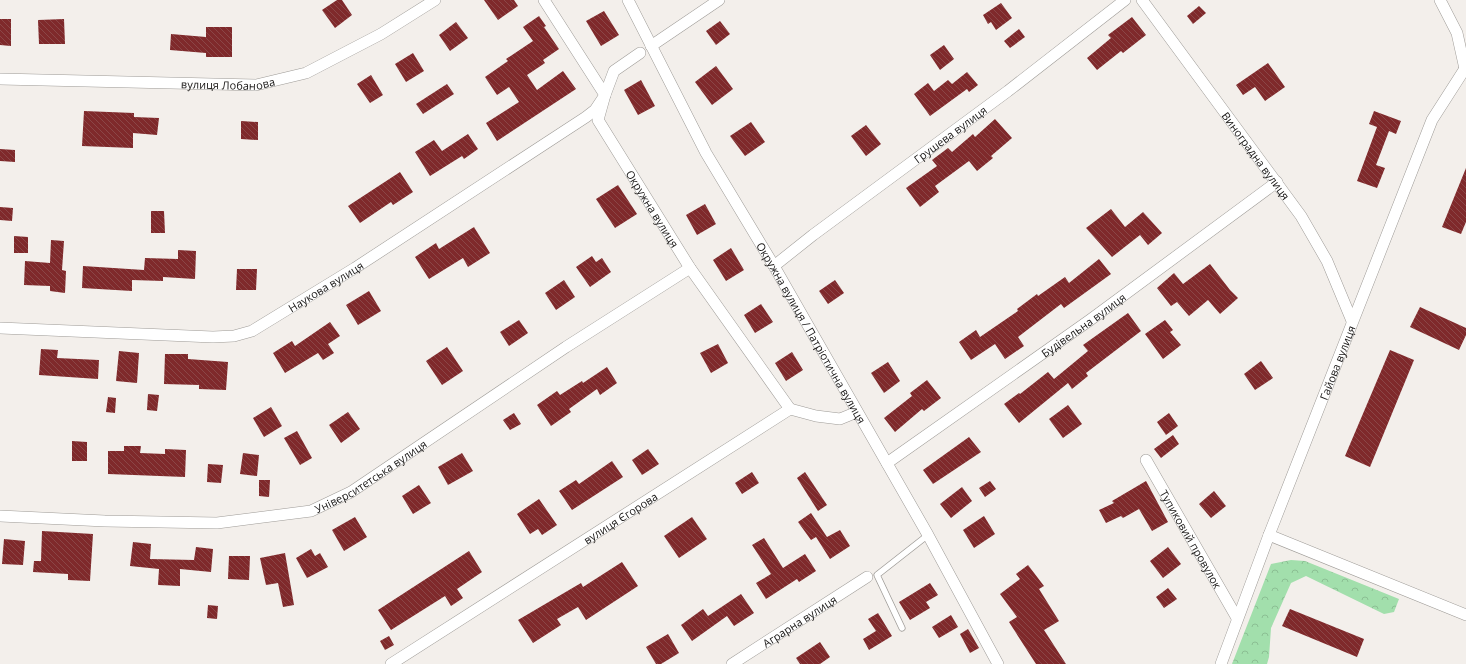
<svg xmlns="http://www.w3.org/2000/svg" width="1466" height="664" font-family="'Open Sans',sans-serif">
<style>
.forest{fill:url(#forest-crowns)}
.building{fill:url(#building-back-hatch)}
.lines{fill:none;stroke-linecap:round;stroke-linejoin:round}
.lane-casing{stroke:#9e9b97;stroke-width:7}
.street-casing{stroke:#9e9b97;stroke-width:12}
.lane{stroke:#fff;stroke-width:5.5}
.street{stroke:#fff;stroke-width:11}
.labels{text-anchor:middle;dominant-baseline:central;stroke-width:4;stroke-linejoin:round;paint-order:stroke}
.street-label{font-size:11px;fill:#191716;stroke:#fff}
</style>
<defs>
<pattern id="forest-crowns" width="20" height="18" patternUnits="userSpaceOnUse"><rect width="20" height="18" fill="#a2dfac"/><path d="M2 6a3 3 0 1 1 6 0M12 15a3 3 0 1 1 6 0" fill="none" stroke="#8bbf93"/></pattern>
<pattern id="building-back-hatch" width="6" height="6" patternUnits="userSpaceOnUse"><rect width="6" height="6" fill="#7f292b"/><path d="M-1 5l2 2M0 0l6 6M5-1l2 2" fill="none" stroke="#8b4647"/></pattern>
</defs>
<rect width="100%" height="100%" fill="#f3efeb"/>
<polygon class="forest" points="1291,560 1305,561 1399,599 1394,612 1384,614 1306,576 1291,583 1271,628 1269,657 1267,664 1232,664 1271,564"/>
<g class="building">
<polygon points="337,0 342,0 352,15 335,28 322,10"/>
<polygon points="484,0 514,0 518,6 498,20"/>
<polygon points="1001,3 1012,18 996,30 991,22 988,24 983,15"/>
<polygon points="1199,6 1206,13 1193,24 1187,16"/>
<polygon points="604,11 619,35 601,46 586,21"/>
<polygon points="539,16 546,26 544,27 559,49 543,60 545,63 527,75 537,90 563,71 576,89 497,141 486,123 519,102 509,87 497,95 485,77 508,61 506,59 533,41 523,27"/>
<polygon points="1132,17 1146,35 1123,53 1121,51 1097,70 1087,58 1111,38 1108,35"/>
<polygon points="0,19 11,19 11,46 0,45"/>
<polygon points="64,19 65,44 39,44 38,20"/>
<polygon points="720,21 730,34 716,45 706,31"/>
<polygon points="456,22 468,38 450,51 439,35"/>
<polygon points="206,27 232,27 232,57 206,57 206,53 170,50 171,34 206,37"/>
<polygon points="1019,29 1025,37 1010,48 1004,41"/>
<polygon points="944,45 954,59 940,70 930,55"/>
<polygon points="413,53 424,71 406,82 395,64"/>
<polygon points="1268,63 1285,87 1265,101 1255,87 1243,95 1236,85"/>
<polygon points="716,66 733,89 712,105 695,82"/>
<polygon points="967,72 978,85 969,92 967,89 930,116 914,94 928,83 934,91 948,80 952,84"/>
<polygon points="371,75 383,95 370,103 357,84"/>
<polygon points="641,80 655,106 638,115 624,90"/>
<polygon points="447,84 454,94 423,114 416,104"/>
<polygon points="84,111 134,113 134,117 159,118 157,135 133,133 133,148 82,146"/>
<polygon points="1374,111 1401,121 1396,134 1389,131 1376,165 1385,168 1377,188 1357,181 1377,127 1369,124"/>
<polygon points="995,119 1012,138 991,156 993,158 977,171 969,161 935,186 939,192 920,207 906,188 937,166 932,160 948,148 952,152 973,134 975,137"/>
<polygon points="241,121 258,122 258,140 241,139"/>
<polygon points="751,122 765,142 745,156 730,136"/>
<polygon points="866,125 881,144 866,156 851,136"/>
<polygon points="468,134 478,149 464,159 462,156 430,176 415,152 434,140 442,151"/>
<polygon points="0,149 15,150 15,162 0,161"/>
<polygon points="1466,168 1466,222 1461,234 1442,227"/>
<polygon points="400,172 413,192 393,205 391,202 360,223 348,206"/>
<polygon points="618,185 637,214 615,228 596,199"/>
<polygon points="705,204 716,224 697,235 686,215"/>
<polygon points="0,207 13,208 12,221 0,220"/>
<polygon points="1111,209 1125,227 1143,212 1162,233 1148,245 1140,235 1112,257 1086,228"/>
<polygon points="151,211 164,211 165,233 151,233"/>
<polygon points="474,227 490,253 468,267 463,258 429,279 415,257 436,243 439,249"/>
<polygon points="14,236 28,237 28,253 14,253"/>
<polygon points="51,240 64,241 62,270 66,271 65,293 50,291 50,286 24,285 25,261 50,263"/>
<polygon points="731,248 744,270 726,281 713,260"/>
<polygon points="178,250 196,251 195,279 163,277 163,281 132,280 132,291 82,288 83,266 144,270 145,258 178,259"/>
<polygon points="592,256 596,262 602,258 611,272 590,287 576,267"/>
<polygon points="1099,259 1111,274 1064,308 1061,304 1018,337 1024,346 1005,359 995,344 971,360 959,342 976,330 980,337 1018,311 1017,309 1037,294 1038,296 1065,277 1069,283"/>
<polygon points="1210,264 1230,290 1238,298 1220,314 1208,300 1189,316 1177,302 1171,306 1157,288 1174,273 1183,284"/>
<polygon points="237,269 257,269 256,290 236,290"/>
<polygon points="564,280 575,297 556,310 545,293"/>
<polygon points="835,280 844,293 828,304 819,291"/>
<polygon points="369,291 381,311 358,325 346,305"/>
<polygon points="761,304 773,322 755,333 744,315"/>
<polygon points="1420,307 1466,328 1466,335 1459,350 1410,327"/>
<polygon points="1128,313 1141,331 1086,373 1088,376 1072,389 1068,383 1019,423 1004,404 1019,393 1020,394 1048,372 1054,379 1088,351 1083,345"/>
<polygon points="519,320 528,333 509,346 500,332"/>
<polygon points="1165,320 1173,330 1170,332 1181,345 1163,359 1145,334"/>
<polygon points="330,322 340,336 328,344 334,353 323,360 318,353 285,373 273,353 292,341 295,346"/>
<polygon points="718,344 728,363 711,373 700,353"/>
<polygon points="447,347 463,371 442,385 426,361"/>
<polygon points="41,349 58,350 57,358 99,360 98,379 39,375"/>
<polygon points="1390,350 1414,360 1370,467 1345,456"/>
<polygon points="119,351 139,353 137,383 116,381"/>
<polygon points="792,352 803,370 786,381 775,363"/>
<polygon points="165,354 188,354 188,359 228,362 226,390 199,389 199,385 164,384"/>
<polygon points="1261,361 1273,378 1255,390 1244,374"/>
<polygon points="888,362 900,381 884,393 871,373"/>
<polygon points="607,367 617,383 600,395 597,389 569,409 571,412 551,426 537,405 557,391 560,395 582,381 583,383"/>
<polygon points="927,380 941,398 924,411 922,409 895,432 884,418 912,396 910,393"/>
<polygon points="148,394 159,395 157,411 147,410"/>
<polygon points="108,397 116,398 115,413 106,412"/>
<polygon points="1068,405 1082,424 1063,438 1049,419"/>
<polygon points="271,407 282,426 264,437 253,418"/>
<polygon points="348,412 360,429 341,443 329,425"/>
<polygon points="514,413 521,424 510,430 503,420"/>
<polygon points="1169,413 1178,426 1166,435 1157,422"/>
<polygon points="297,431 312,458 300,465 284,438"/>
<polygon points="1173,435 1179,444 1161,458 1154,449"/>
<polygon points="969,437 981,452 933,484 923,470"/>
<polygon points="72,441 87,442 87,461 72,461"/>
<polygon points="124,446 141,446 140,453 165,454 165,449 186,450 185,477 108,474 108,451 124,451"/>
<polygon points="648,449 659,464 642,475 632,460"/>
<polygon points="243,453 259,455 257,476 240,474"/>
<polygon points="462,453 473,471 448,485 438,467"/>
<polygon points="612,461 623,477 572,510 559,491 576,480 579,484"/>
<polygon points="208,464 223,465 221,483 207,482"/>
<polygon points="752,472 759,483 742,494 735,483"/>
<polygon points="805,472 827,505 818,511 797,478"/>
<polygon points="259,480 270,480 269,497 259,496"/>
<polygon points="990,481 996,489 985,497 979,488"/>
<polygon points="1146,481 1168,522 1152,531 1139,509 1123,518 1121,516 1106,523 1099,510 1114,503 1112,501"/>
<polygon points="419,485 431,503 413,514 402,496"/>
<polygon points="962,487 972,501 951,518 940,504"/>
<polygon points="1214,491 1226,506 1211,518 1199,504"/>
<polygon points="539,499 557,525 542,535 538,529 530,534 517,514"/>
<polygon points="811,513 827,537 840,530 850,546 830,559 816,537 811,540 798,522"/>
<polygon points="984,516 995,534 974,548 963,530"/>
<polygon points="355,517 367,537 344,551 332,530"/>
<polygon points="692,517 707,539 679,558 664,536"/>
<polygon points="42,531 93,534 90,581 68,580 68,574 33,572 34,561 41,561"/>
<polygon points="764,538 783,568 805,554 816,571 799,582 797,579 766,599 756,583 771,574 752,545"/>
<polygon points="4,539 25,541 23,565 2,564"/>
<polygon points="133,542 151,544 150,559 194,560 196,547 213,549 211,572 180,569 180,586 158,585 159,569 130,566"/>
<polygon points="1168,547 1181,564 1163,578 1150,561"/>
<polygon points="311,549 315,556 320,553 328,567 307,578 296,558"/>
<polygon points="469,551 482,572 457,589 463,598 451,606 445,596 391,630 378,610"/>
<polygon points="285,553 294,605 283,607 278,583 266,585 260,558"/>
<polygon points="229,556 250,556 249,580 228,579"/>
<polygon points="622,562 638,586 586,620 578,607 557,619 561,625 533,643 518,620 581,583 583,587"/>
<polygon points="1028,565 1044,586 1039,589 1059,621 1044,630 1066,664 1036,664 1009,622 1017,617 1000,594 1020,579 1016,574"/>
<polygon points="930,583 938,595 926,602 930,608 910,620 899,602"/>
<polygon points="1168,588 1177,599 1164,608 1156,597"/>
<polygon points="741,594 754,613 734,626 727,616 692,641 681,625 703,609 708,616"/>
<polygon points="208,605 218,606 217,619 207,618"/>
<polygon points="1290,609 1364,639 1357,657 1282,626"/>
<polygon points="878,613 892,636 869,650 863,639 876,631 868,619"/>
<polygon points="951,615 958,627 939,638 932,627"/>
<polygon points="968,629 979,648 970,653 960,634"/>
<polygon points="668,634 679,653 661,664 656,664 646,647"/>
<polygon points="389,636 394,645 385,650 380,641"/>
<polygon points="820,642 830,657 820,664 800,664 796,658"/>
</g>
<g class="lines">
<defs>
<polyline id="lane" points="902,628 877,575 928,535"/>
<g id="street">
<path id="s1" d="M544,0L605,95L598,120L690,268L790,409"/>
<path id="s2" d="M628,0L706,153L774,266L928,535L998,664"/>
<path id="s3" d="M1142,0L1301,216L1327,261L1352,321"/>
<polyline points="1440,0 1457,33 1465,69"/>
<polyline points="651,46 719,0"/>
<path id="s4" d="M0,79L256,85L306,73L381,34L435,0"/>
<path id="s5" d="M774,266L813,235L1008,91L1125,0"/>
<path id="s6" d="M0,328L213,337L234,336L252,331L355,268L586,117L595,110L605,95L614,71L640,53"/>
<path id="s7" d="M1146,460L1237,618"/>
<path id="s8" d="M887,463L1090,320L1277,182"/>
<path id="s9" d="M0,516L105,521L217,523L311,511L351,492L566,347L690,268"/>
<polyline points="1269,535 1466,615"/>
<path id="s10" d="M391,664L790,409L816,416L840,419L857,412"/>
<path id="s11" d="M732,664L867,577"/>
<path id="s12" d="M1221,664L1269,535L1432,120L1466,67"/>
</g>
</defs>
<use href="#lane" class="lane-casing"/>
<use href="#street" class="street-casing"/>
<use href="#lane" class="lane"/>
<use href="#street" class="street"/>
</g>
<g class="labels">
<g class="street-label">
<text stroke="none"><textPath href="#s4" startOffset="228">вулиця Лобанова</textPath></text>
<text stroke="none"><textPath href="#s5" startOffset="220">Грушева вулиця</textPath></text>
<text stroke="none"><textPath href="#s3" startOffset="193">Виноградна вулиця</textPath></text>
<text stroke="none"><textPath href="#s1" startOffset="243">Окружна вулиця</textPath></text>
<text stroke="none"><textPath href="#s6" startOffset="339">Наукова вулиця</textPath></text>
<text stroke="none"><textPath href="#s8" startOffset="240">Будівельна вулиця</textPath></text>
<text stroke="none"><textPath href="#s2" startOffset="380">Окружна вулиця / Патріотична вулиця</textPath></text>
<text stroke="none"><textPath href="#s12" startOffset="323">Гайова вулиця</textPath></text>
<text stroke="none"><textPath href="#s9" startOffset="381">Університетська вулиця</textPath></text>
<text stroke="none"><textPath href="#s10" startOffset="272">вулиця Єгорова</textPath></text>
<text stroke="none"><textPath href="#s7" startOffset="91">Тупиковий провулок</textPath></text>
<text stroke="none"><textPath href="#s11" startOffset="80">Аграрна вулиця</textPath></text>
</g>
</g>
</svg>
